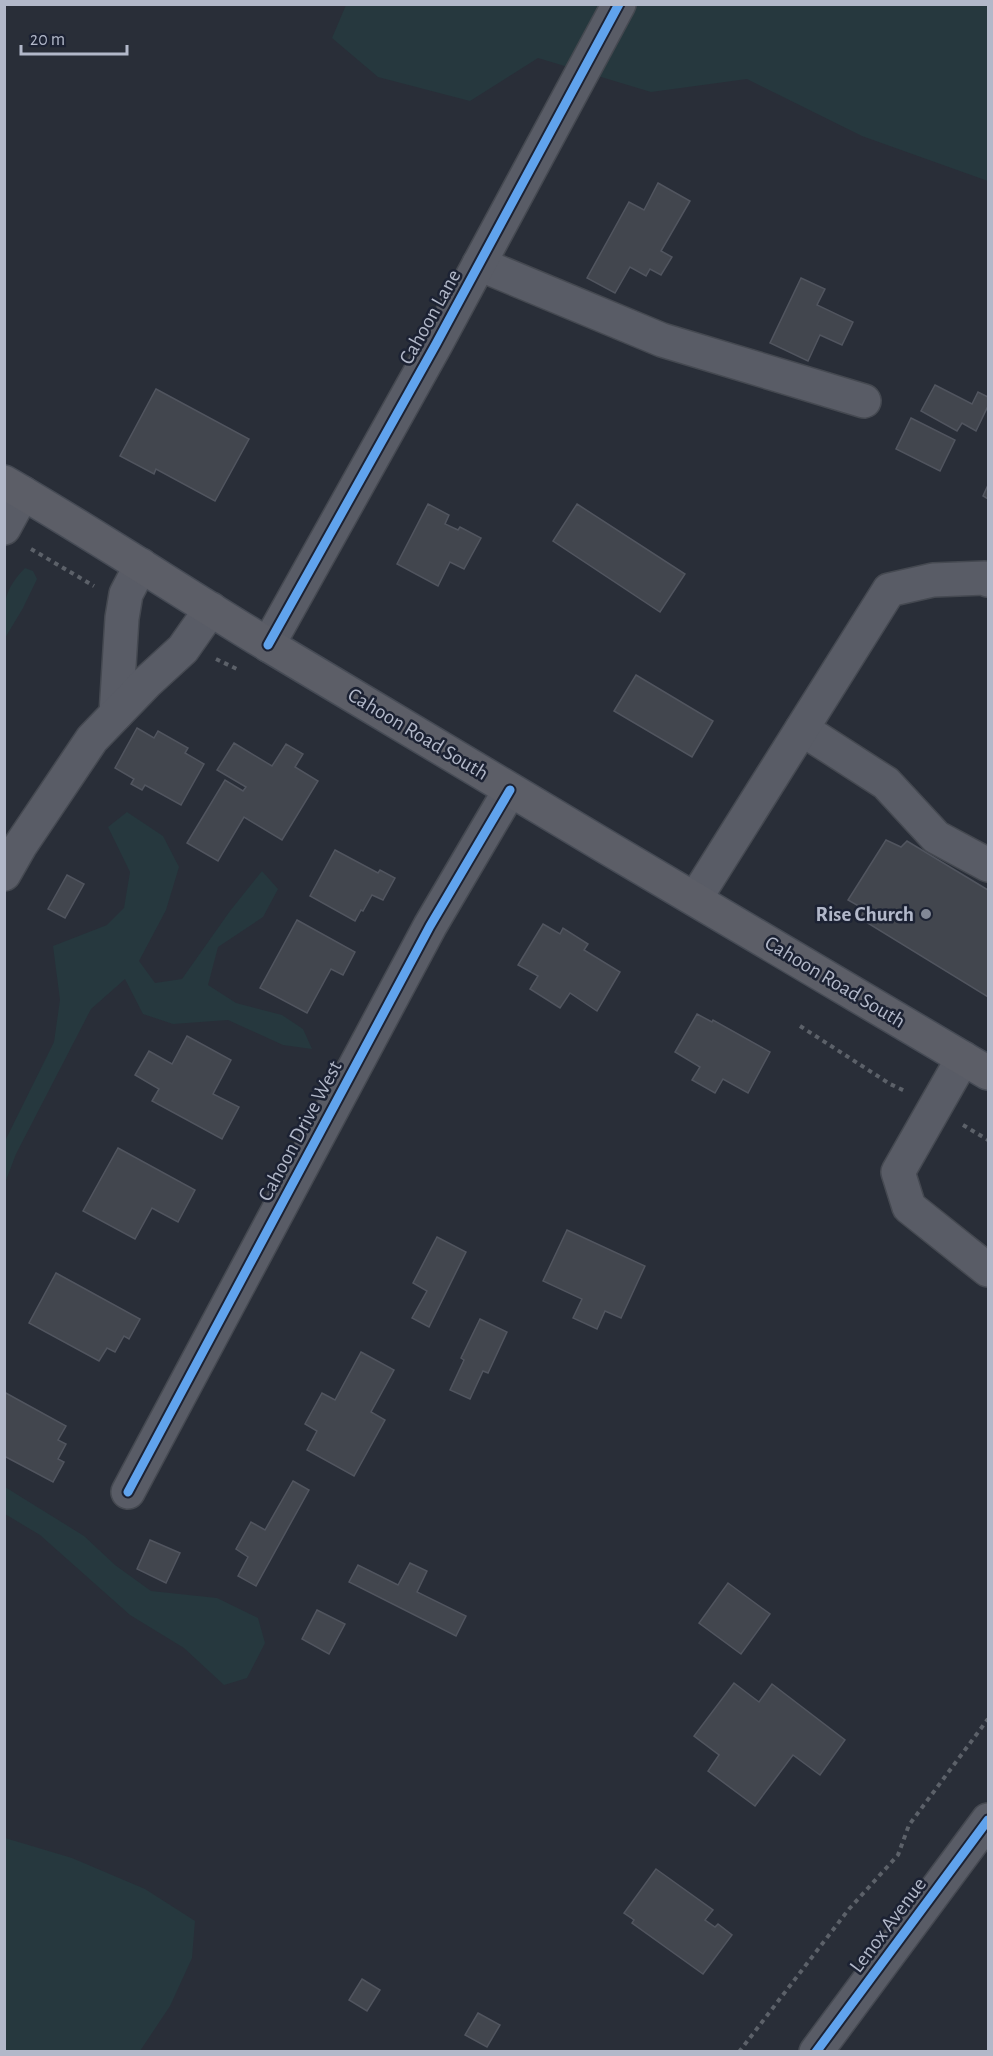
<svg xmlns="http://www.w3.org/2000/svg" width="993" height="2056" font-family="'Alegreya Sans',sans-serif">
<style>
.green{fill:#26383e}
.building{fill:#42464e;stroke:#51555f;stroke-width:1.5}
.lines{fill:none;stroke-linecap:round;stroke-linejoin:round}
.minor-casing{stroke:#454951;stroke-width:36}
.major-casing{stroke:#464b55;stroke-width:36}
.path{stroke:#5c6169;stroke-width:4;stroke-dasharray:4.5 4.5;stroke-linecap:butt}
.minor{stroke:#595c66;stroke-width:33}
.major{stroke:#5c5e67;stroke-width:33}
.cycleway-casing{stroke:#1c2233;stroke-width:13}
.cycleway{stroke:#60a3ed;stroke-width:9}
.poi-dot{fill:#828896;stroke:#1c2233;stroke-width:2}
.labels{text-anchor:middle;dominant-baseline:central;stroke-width:5;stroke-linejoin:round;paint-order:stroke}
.street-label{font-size:21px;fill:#b2b8c9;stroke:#1c2233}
.poi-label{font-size:21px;font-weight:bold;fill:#b2b8c9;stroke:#1c2233;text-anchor:end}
</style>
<rect width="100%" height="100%" fill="#292e38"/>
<g class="green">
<polygon points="346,5 988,5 988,181 862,136 747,79 651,92 538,58 470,101 378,77 332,38"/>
<path d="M25,568L33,571L37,579L23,608L5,638C4,606 1,593 25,568Z"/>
<polygon points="127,812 163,836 179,867 166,910 139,961 155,983 182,979 230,911 262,871 278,889 263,917 218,947 208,985 236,1003 282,1015 303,1029 312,1049 283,1045 228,1020 173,1024 143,1014 125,979 91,1009 16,1154 5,1183 5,1141 54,1042 60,1000 53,946 107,925 124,908 130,872 108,827"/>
<polygon points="5,1487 84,1536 115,1565 151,1591 217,1598 258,1618 265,1643 247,1678 224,1685 184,1648 130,1615 40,1535 5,1514"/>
<polygon points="5,1838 72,1858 145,1889 195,1921 192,1958 170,2006 140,2051 5,2051"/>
</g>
<g class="building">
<polygon points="658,183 690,201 661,251 672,257 661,275 650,269 646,276 630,267 615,293 587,278 629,202 644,210"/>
<polygon points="801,278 825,289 817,305 853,322 842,345 820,335 808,361 770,343"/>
<polygon points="935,385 972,404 978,392 988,397 988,406 976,431 962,423 957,431 921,411"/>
<polygon points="156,389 249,439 215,501 156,469 154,474 120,456"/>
<polygon points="911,418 955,440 940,471 896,449"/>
<polygon points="988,485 988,499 983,496"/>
<polygon points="428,504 449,515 445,524 458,530 460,527 481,538 464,569 450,562 438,586 397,564"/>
<polygon points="577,504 685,574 660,612 553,541"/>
<polygon points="636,675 713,721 692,757 614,711"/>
<polygon points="137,728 154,738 158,731 188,748 185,753 204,764 181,805 145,785 142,790 131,784 134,779 115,768"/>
<polygon points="234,743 272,766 286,744 303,754 295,767 318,781 282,840 244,817 218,861 187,843 225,780 243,791 246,787 217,770"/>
<polygon points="886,840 901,847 907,841 988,890 988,997 861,919 864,909 848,900"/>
<polygon points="335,850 378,873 380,870 395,878 383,900 372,895 363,911 361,910 355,921 310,896"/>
<polygon points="67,875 84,884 65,918 48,909"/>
<polygon points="297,920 355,952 343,975 331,969 307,1013 260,988"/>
<polygon points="543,924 560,934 563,928 588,944 584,950 620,972 597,1011 570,993 560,1008 530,989 538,976 518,965"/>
<polygon points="697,1014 712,1022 713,1020 770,1052 748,1093 723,1079 715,1093 692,1080 700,1067 675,1052"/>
<polygon points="187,1036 231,1060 213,1094 239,1107 222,1139 152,1101 159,1089 135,1075 149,1051 172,1064"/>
<polygon points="118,1148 195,1190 178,1222 152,1208 135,1239 83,1211"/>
<polygon points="567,1230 645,1266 621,1318 605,1311 597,1329 573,1318 582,1299 543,1281"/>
<polygon points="437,1237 466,1252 429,1327 412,1318 427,1291 413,1283"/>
<polygon points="56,1273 140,1319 129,1339 124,1336 115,1352 107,1348 99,1361 29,1323"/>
<polygon points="480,1319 507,1332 488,1373 483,1371 470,1399 450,1390 464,1360 461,1358"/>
<polygon points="361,1352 394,1370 371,1412 385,1420 354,1476 307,1450 317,1431 305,1424 322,1393 335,1400"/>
<polygon points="4,1392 66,1426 58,1440 66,1444 58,1459 64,1462 53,1482 4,1456"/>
<polygon points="293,1481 309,1490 256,1586 238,1576 248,1557 236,1549 251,1522 265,1530"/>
<polygon points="150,1540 180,1553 166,1583 137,1569"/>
<polygon points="410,1563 427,1571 417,1592 466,1616 456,1636 349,1582 358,1565 398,1585"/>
<polygon points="728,1583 770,1614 741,1654 699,1623"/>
<polygon points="317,1610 345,1624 329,1654 302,1639"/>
<polygon points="734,1683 759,1702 772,1684 845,1740 820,1775 793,1755 755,1806 708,1771 719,1755 694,1736"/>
<polygon points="656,1869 713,1910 705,1920 715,1927 718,1924 732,1935 703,1974 632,1923 634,1920 624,1913"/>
<polygon points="362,1979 380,1990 367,2011 349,2000"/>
<polygon points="478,2013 500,2025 487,2047 465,2035"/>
</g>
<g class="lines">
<defs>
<g id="minor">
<polyline points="479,264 662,340 864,401"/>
<polyline points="4,528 23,493"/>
<polyline points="268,645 436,344 619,4"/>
<polyline points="116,714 122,618 126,594 141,565"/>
<polyline points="802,729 886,783 936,837 988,865"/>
<polyline points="4,874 20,846 92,739 147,682 183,649 211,609"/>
<polyline points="695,899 889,590 933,580 985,578 988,580"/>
<polyline points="963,1058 898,1172 909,1207 988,1270"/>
<polyline points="128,1492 430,926 510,790"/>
<polyline points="816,2052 988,1820"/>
</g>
<path id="major" d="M4,482C94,534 181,592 270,646C508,790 749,931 988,1073"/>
</defs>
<use href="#minor" class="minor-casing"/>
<use href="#major" class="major-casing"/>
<g class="path">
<polyline points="31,549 94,586"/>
<polyline points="216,659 239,670"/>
<polyline points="800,1026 890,1084 905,1091"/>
<polyline points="963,1125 988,1140"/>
<polyline points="739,2052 849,1909 898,1855 909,1825 988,1719"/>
</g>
<use href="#minor" class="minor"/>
<use href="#major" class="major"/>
<defs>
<g id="cycleway">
<polyline points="268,645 436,344 619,4"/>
<polyline points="128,1492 430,926 510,790"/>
<polyline points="816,2052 988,1820"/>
</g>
</defs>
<use href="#cycleway" class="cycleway-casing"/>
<use href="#cycleway" class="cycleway"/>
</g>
<circle class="poi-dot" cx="926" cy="914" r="6"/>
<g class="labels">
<g class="street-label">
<text transform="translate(430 317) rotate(-61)">Cahoon Lane</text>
<text transform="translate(418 734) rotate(31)">Cahoon Road South</text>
<text transform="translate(835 982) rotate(31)">Cahoon Road South</text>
<text transform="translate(300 1131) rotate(-62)">Cahoon Drive West</text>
<text transform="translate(888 1925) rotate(-53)">Lenox Avenue</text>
</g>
<g class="poi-label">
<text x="914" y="914">Rise Church</text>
</g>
</g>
<rect width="993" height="2056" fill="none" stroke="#b2b8c9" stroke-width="12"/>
<path d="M21 45v9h106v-9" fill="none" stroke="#b2b8c9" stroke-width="3"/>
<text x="30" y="45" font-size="18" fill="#b2b8c9" stroke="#1c2233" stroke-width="4.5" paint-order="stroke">20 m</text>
</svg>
